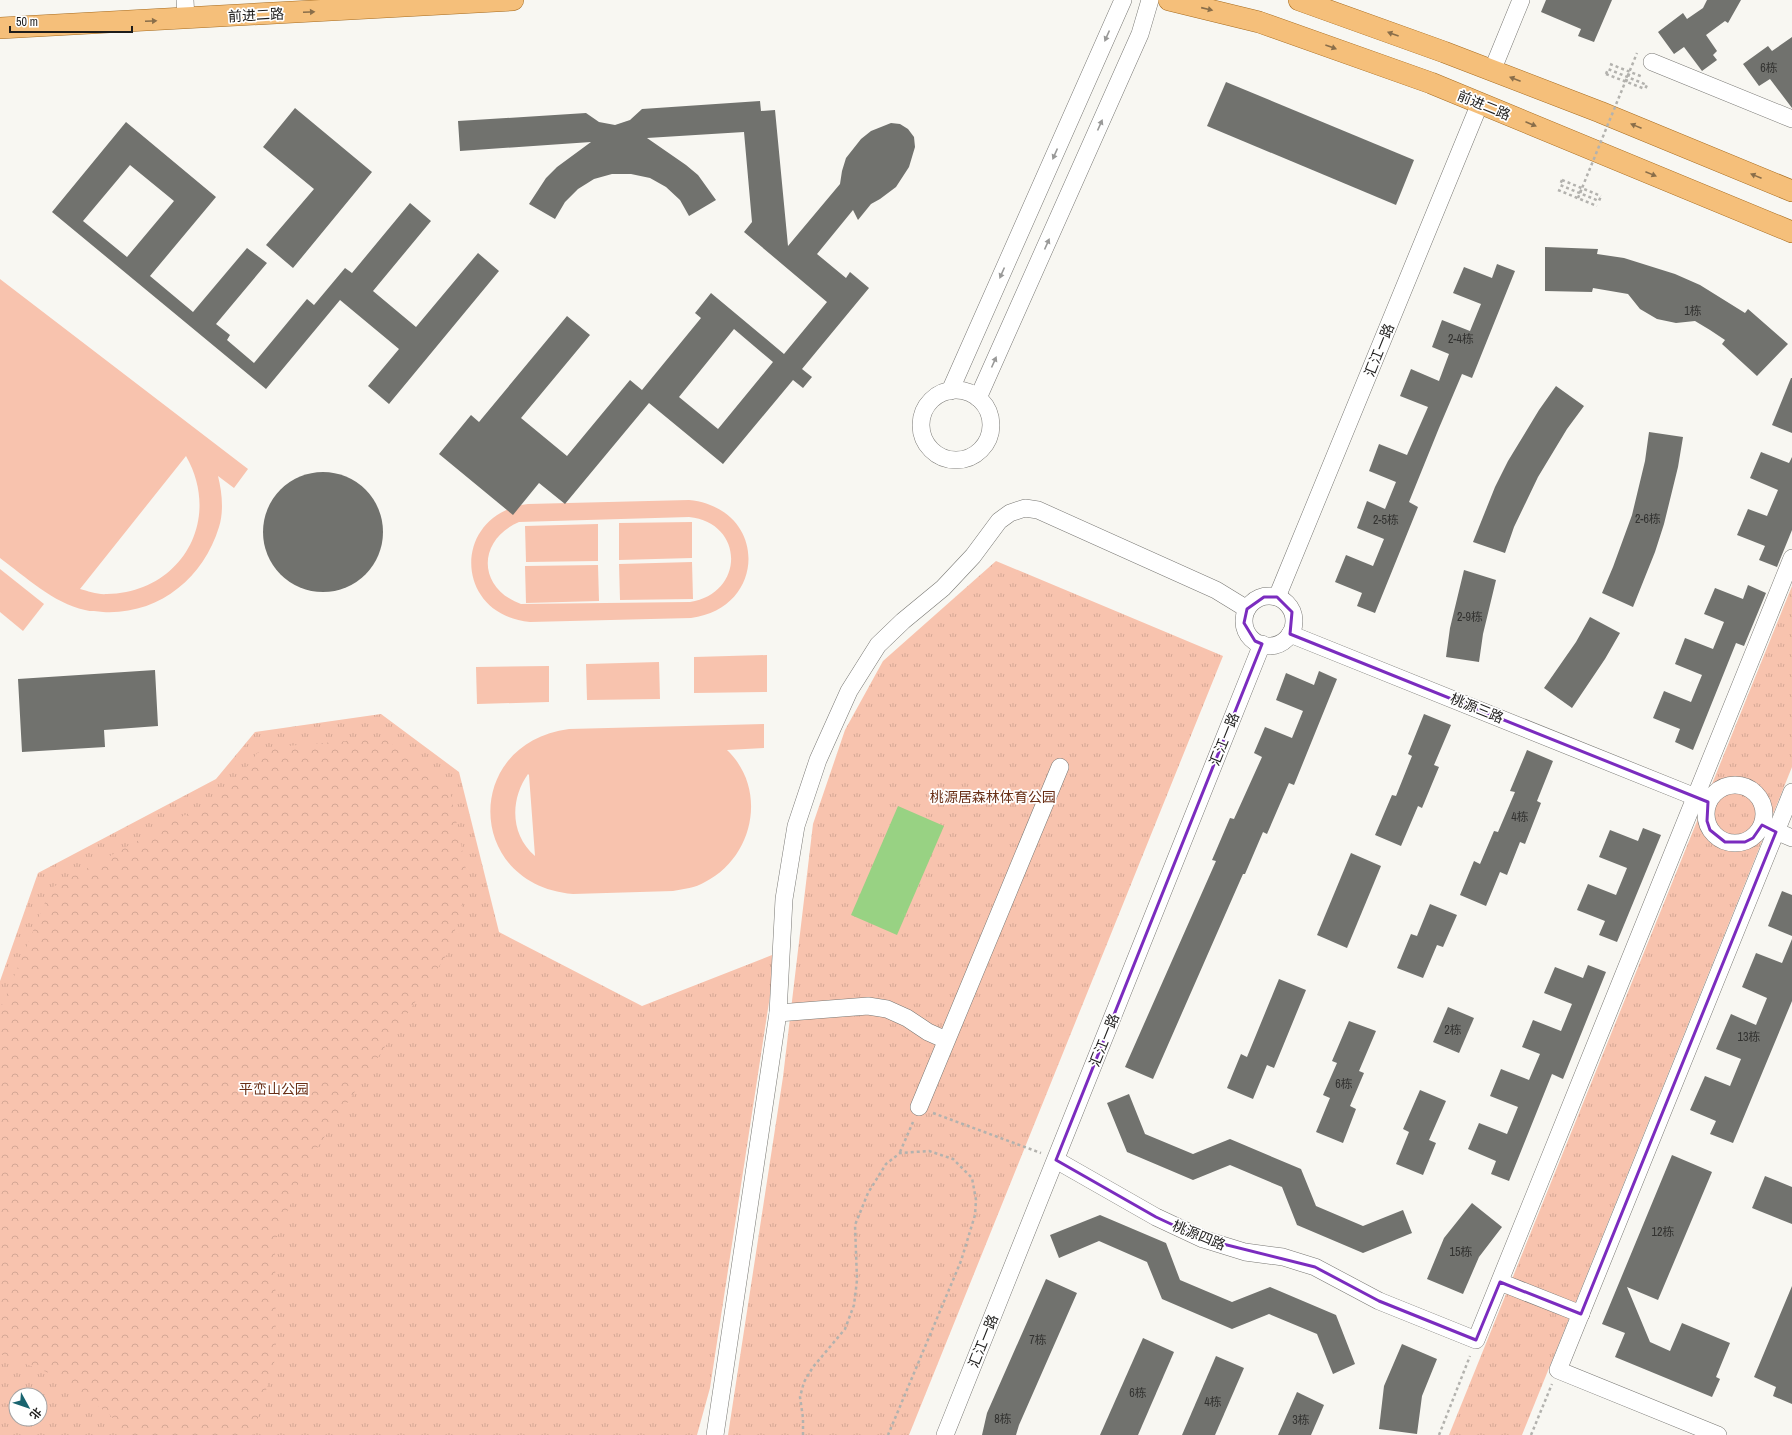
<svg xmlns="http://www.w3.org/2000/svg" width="1792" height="1435" font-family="'Archivo Narrow','Noto Sans SC',sans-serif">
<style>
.grass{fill:url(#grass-tufts);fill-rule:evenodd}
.forest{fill:url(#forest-crowns)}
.garden{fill:#f8c3ae;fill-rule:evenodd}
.water{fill:#98d283}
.building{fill:#71726e;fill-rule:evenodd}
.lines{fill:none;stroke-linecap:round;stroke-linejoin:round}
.minor-casing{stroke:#787773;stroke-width:18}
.major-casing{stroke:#a66b1f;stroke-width:22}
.path{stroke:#b3b2ae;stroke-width:2.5;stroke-dasharray:3 3;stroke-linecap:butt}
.minor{stroke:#fff;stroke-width:17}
.major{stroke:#f5bf7a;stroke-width:21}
.path-bridge{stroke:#b3b2ae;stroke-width:2.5;stroke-dasharray:3 3;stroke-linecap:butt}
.oneway{fill:#896e4a}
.oneway2{fill:#999998}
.marked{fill:none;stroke:#7b2cbf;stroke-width:3;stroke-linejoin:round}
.labels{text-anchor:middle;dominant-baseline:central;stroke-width:3.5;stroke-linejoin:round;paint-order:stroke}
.number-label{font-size:12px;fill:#323230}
.street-label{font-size:14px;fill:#1d1c1b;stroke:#fff}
.park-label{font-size:14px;fill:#692f16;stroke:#fff}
</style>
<defs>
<pattern id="grass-tufts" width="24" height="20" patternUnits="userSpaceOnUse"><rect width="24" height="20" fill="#f8c3ae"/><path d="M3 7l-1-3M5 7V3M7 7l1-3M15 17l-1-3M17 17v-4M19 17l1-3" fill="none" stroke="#d4a795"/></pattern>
<pattern id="forest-crowns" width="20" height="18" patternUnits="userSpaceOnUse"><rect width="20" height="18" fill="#f8c3ae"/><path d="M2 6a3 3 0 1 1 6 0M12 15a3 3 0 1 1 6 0" fill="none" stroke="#d4a795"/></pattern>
</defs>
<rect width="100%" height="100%" fill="#f8f7f2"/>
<g class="grass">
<polygon points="996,561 1223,656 909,1435 728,1435 783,1077 813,824 845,730 883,661"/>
<polygon points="1792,586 1792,767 1522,1435 1449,1435"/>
<path d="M381,714L459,772L499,932L642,1006L772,955L771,989L710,1388L697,1435H0V981L38,873L216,779L255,732ZM16,1395H40V1419H16Z"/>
</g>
<polygon class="forest" points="384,738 449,786 469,884 448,953 307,1163 275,1242 276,1356 253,1435 128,1435 109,1414 49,1373 0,1354 0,1010 51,888 229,791 261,748"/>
<g class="garden">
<path d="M0,279L248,469L234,488L218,476C222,492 224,511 219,527C203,579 158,615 103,612C97,611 91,612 85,610C53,603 26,577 0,558ZM186,456C223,521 180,593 107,594C98,595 88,591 80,589Z"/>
<path d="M689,500C768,508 768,608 691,618L530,622C453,615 451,514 528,504ZM689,517C745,523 745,593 690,602L521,604C477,588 477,540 519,522Z"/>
<polygon points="692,522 692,558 619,560 619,523"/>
<polygon points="598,524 598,561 526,562 525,526"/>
<polygon points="692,562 693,599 620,600 619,564"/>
<polygon points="598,565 599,601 526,603 525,566"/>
<polygon points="0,569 44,604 23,631 0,612"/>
<polygon points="767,655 767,692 694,693 694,657"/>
<polygon points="659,662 660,699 587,700 586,664"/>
<polygon points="549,666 549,702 477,704 476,667"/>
<path d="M764,724V748L727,750C768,789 754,857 705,882C695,888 684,889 673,891L573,894C465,885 462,743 569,729ZM528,774L529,775L535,856C510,835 510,799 528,774Z"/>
</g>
<polygon class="water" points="898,806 944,826 897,935 851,915"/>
<g class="building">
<polygon points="1546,0 1612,0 1594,42 1578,36 1581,29 1541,12"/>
<polygon points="1707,0 1741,0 1728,23 1725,21 1706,35 1717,51 1713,55 1717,60 1702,71 1684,47 1674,54 1658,32 1683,13 1687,19 1703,8"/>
<polygon points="1792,37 1792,108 1770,79 1759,86 1743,64 1768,46 1772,51"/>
<polygon points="1226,82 1414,160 1396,205 1207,126"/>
<path d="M760,101L761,111L775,110L788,246L840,184L842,171L846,158L861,139L871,131L891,123L900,124L908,129L914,137L915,147L909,167L896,187L880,199L871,204L858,220L853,210L817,254L846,278L850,272L869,288L802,369L812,377L803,388L793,380L723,464L649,403L565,504L539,483L513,515L439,454L471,415L479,422L567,316L590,335L521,418L567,456L630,380L642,390L701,318L695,313L711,293L784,354L827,302L744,232L752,222L744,132L647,138L686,165L698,175L716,200L689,216L680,200L666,187L650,178L631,174H612L594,179L578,189L565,202L555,219L529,204L546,178L557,167L591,142L460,151L458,121L586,113L599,122L615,125L630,120L642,109ZM734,329L773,362L718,429L679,397Z"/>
<polygon points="295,108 372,172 293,268 266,245 314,189 263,147"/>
<path d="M126,122L216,197L150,276L193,312L247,248L267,263L216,324L230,335L227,340L254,363L307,299L314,305L345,268L352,273L410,203L431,221L373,291L416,327L478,253L499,271L389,404L368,386L399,349L340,300L266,389L52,212ZM130,165L174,201L127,257L83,221Z"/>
<polygon points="1545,247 1598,249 1597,254 1624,258 1675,274 1700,285 1745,313 1748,309 1788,344 1757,376 1722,344 1725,340 1710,330 1695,321 1676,323 1657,319 1640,309 1628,294 1593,288 1592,292 1545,291"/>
<polygon points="1497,264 1515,271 1472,378 1462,374 1439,428 1409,502 1418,507 1375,613 1357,606 1362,593 1335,582 1346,555 1373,566 1384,539 1357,528 1367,501 1385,509 1396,482 1369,471 1379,444 1407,455 1428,407 1400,396 1411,369 1439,381 1449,354 1432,347 1442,320 1470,331 1481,304 1453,293 1464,267 1492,278"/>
<polygon points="1791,378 1792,378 1792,433 1772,425"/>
<polygon points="1556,386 1584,406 1567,429 1538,477 1514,527 1505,553 1473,542 1495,487 1508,461 1539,410"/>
<polygon points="1649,432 1683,437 1678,467 1664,524 1655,552 1633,607 1602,593 1613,567 1632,515 1645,461"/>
<polygon points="1761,452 1789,463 1792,457 1792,530 1777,567 1759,560 1765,546 1737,535 1748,509 1767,516 1778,490 1750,478"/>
<circle cx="323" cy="532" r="60"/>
<polygon points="1464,570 1496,580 1483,634 1479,662 1446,657 1450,628"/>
<polygon points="1748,585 1766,593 1744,646 1736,643 1693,750 1675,742 1680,729 1653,718 1664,691 1691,702 1702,675 1675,664 1685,638 1713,649 1724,622 1704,614 1715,588 1743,599"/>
<polygon points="1590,617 1620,633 1605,659 1572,708 1544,688 1576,642"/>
<polygon points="155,670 158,726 104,730 105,747 22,752 18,679"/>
<polygon points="1319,671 1337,679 1294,785 1289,783 1267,834 1263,832 1245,874 1243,874 1153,1079 1125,1067 1216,861 1212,860 1230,818 1234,819 1262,757 1254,753 1265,727 1292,738 1303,711 1276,700 1286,673 1314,685"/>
<polygon points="1424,714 1451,725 1434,765 1439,767 1422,808 1418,806 1401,846 1375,835 1392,795 1396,796 1412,756 1408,754"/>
<polygon points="1527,750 1553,761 1537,801 1541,803 1525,844 1520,842 1507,875 1500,872 1486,906 1460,895 1474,861 1480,864 1494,831 1498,832 1515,792 1510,791"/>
<polygon points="1643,828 1661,835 1617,942 1599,935 1605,921 1577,910 1588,884 1616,895 1627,868 1599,857 1610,830 1638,841"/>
<polygon points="1351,853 1381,866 1347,948 1317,935"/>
<polygon points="1782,891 1792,895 1792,936 1768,926"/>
<polygon points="1430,904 1457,915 1443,947 1437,945 1423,978 1397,968 1411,934 1417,936"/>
<polygon points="1792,939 1792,1001 1733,1143 1710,1134 1716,1121 1690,1110 1705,1076 1730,1086 1741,1059 1716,1049 1731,1014 1756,1025 1767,998 1742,987 1756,953 1782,963"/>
<polygon points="1588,965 1606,972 1563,1079 1552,1074 1509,1181 1491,1174 1496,1161 1468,1149 1479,1123 1507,1134 1518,1107 1490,1096 1501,1069 1529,1080 1540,1054 1522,1047 1533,1020 1561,1031 1572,1004 1544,993 1555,967 1583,978"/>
<polygon points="1279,979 1306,990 1274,1068 1267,1065 1253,1099 1227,1088 1241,1054 1247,1057"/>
<polygon points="1448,1007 1474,1018 1459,1053 1433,1042"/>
<polygon points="1349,1021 1376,1031 1359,1071 1364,1073 1350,1106 1356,1109 1343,1143 1316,1132 1330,1098 1323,1095 1337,1063 1332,1061"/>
<polygon points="1420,1090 1446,1101 1429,1140 1436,1143 1423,1175 1396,1164 1409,1132 1403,1129"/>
<polygon points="1129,1094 1145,1134 1193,1154 1230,1139 1301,1169 1316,1206 1363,1226 1403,1210 1412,1233 1363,1253 1297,1225 1282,1187 1230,1165 1193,1180 1127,1152 1107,1103"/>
<polygon points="1672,1155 1712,1172 1658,1300 1627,1287 1650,1342 1670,1351 1682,1323 1730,1343 1716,1377 1720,1379 1712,1397 1615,1357 1625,1333 1602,1324"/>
<polygon points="1765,1176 1792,1187 1792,1224 1752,1208"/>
<polygon points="1472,1203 1502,1227 1479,1257 1463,1294 1427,1279 1444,1238"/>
<polygon points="1100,1215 1166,1243 1180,1280 1232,1302 1270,1287 1336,1315 1355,1364 1333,1374 1317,1334 1269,1314 1232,1329 1162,1299 1147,1262 1099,1241 1059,1258 1050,1235"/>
<polygon points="1046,1279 1077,1293 1019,1425 1016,1435 982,1435 987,1413"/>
<polygon points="1792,1286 1792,1404 1773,1396 1776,1387 1754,1377"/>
<polygon points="1143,1338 1174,1352 1138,1435 1100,1435"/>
<polygon points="1402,1344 1437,1359 1422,1396 1417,1434 1379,1429 1384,1386"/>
<polygon points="1216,1356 1244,1368 1215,1435 1182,1435"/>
<polygon points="1297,1392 1324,1405 1311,1435 1278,1435"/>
</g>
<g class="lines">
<defs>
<g id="minor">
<polyline points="185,0 186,19"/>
<polyline points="1652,62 1792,119"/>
<polyline points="1492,71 1521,0"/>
<circle cx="956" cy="425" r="35"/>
<polyline points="950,391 1123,0"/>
<polyline points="978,398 1140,34 1150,0"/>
<circle cx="1269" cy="621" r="25"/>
<polyline points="1277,597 1480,103"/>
<polyline points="1290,634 1708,802"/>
<circle cx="1735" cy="814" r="29"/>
<polyline points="1766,827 1792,838"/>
<polyline points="778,1013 868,1006 887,1009 907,1018 928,1032 946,1040"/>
<polyline points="919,1107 1060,767"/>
<polyline points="1056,1160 1156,1217 1203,1239 1245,1252 1283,1257 1315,1267 1379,1301 1476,1340 1792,558"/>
<polyline points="1500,1282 1581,1314"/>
<polyline points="715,1435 778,1013 784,899 796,826 818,760 849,691 878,645 903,621 943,588 973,556 999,521 1010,513 1025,508 1038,510 1216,590 1247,609"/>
<polyline points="945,1435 1262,644"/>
<polyline points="1718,1435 1558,1370 1792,792"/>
</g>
<g id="major">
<polyline points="1169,0 1259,22 1431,83 1792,232"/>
<polyline points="1299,0 1444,52 1600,112 1792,191"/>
<polyline points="0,28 513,0"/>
</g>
</defs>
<use href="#minor" class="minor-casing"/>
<use href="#major" class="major-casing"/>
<g class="path">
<polyline points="1610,64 1643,77"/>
<polyline points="1606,74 1645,89"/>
<polyline points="1626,82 1630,72"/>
<polyline points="1562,180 1601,196"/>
<polyline points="1558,190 1597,206"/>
<polyline points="1578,198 1582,188"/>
<polyline points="933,1113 1041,1153"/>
<polyline points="900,1152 913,1122"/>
<polyline points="803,1435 803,1418 800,1397 804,1382 813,1367 845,1329 854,1305 857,1280 855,1225 868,1193 886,1164 900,1153 929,1151 953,1159 972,1178 976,1200 975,1215 961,1261 888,1435"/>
<polyline points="1439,1435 1470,1356"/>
<polyline points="1531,1435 1552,1384"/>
</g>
<use href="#minor" class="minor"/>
<use href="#major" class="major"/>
<g class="path-bridge">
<polyline points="1606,74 1608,69 1647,85 1645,89"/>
<polyline points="1562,180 1560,185 1599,201 1601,196"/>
<polyline points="1580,193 1637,53"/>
</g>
</g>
<defs><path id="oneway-solid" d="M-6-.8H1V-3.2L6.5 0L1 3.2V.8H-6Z"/></defs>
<g class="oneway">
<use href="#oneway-solid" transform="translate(1207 9) rotate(13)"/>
<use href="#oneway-solid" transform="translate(309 12) rotate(-3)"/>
<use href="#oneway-solid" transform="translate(151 21) rotate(-3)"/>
<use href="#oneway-solid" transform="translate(1393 34) rotate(-160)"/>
<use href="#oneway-solid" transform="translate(1331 47) rotate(20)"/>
<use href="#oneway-solid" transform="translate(1515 79) rotate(-159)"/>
<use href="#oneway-solid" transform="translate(1531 124) rotate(23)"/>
<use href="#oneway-solid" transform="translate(1636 126) rotate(-158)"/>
<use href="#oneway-solid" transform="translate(1651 174) rotate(22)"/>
<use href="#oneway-solid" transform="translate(1756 176) rotate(-158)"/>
</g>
<g class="oneway2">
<use href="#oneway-solid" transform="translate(1107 36) rotate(114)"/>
<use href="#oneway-solid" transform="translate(1100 125) rotate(-66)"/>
<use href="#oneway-solid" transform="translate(1055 154) rotate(114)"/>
<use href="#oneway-solid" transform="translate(1047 244) rotate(-66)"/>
<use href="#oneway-solid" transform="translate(1002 273) rotate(114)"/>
<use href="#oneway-solid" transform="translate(994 362) rotate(-66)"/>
</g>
<path class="marked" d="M1264,597H1277L1292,612L1290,634L1708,802L1707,821L1710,830L1725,842H1745L1753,838L1762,825L1776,832L1581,1314L1500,1282L1476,1340L1379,1301L1315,1267L1203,1239L1156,1217L1056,1160L1262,644L1255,641L1244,623L1247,609Z"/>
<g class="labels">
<g class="number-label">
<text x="1769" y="68">6栋</text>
<text x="1693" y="311">1栋</text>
<text x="1461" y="339">2-4栋</text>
<text x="1648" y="519">2-6栋</text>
<text x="1386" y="520">2-5栋</text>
<text x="1470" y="617">2-9栋</text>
<text x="1520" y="817">4栋</text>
<text x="1453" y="1030">2栋</text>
<text x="1749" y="1037">13栋</text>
<text x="1344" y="1084">6栋</text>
<text x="1663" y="1232">12栋</text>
<text x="1461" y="1252">15栋</text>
<text x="1038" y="1340">7栋</text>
<text x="1138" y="1393">6栋</text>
<text x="1213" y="1402">4栋</text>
<text x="1003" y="1419">8栋</text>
<text x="1301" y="1420">3栋</text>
</g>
<g class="street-label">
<text transform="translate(256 15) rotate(-3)">前进二路</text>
<text transform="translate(1484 105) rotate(22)">前进二路</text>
<text transform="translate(1379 350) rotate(-68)">汇江一路</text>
<text transform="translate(1477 708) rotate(22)">桃源三路</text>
<text transform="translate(1224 739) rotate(-68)">汇江一路</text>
<text transform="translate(1104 1040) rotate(-68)">汇江一路</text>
<text transform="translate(1199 1235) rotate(22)">桃源四路</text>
<text transform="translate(983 1341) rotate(-68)">汇江一路</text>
</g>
<g class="park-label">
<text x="993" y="797">桃源居森林体育公园</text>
<text x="274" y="1089">平峦山公园</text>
</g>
</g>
<g transform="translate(28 1407) rotate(130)"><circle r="19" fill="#ffffff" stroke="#a5a4a4"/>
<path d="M0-3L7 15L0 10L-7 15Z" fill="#19646f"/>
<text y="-6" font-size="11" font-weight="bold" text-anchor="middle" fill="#1d1c1b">北</text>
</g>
<path d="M10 26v6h122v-6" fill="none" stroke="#1d1c1b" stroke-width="2"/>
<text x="16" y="26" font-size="12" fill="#1d1c1b" stroke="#ffffff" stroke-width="3" paint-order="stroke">50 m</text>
</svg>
